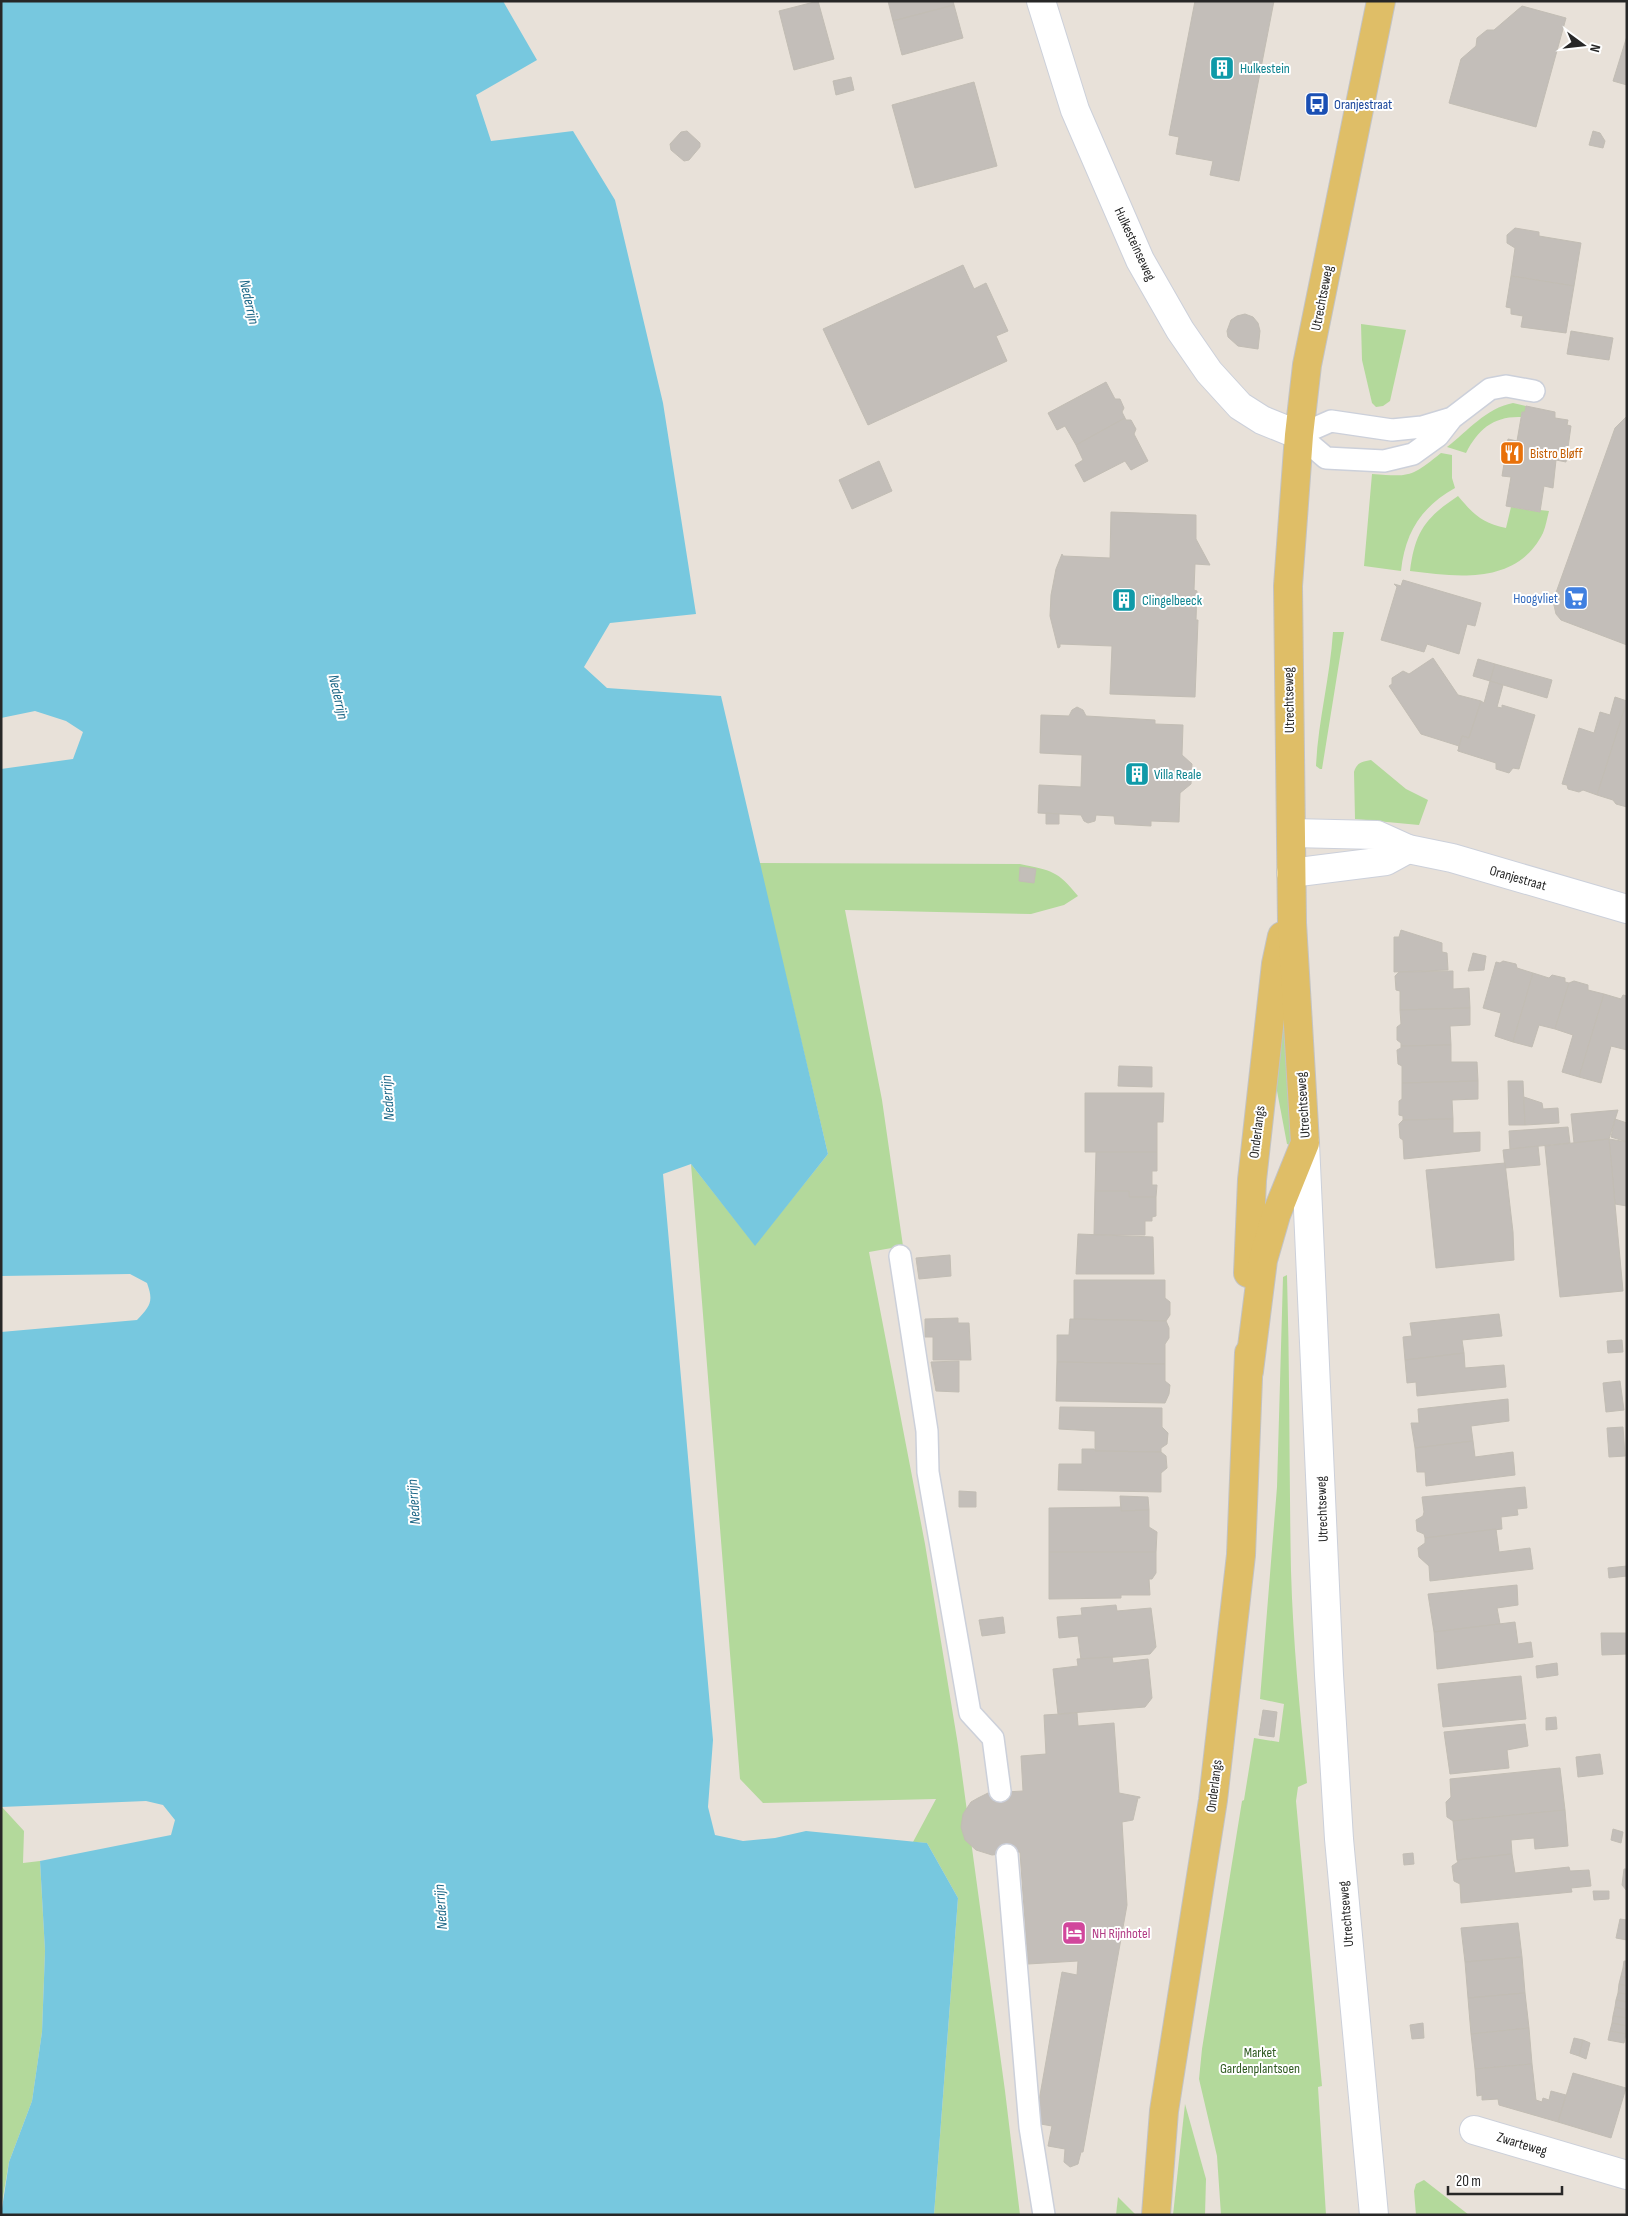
<svg xmlns="http://www.w3.org/2000/svg" width="1628" height="2216" font-family="'Sofia Sans Condensed',sans-serif">
<style>
.green{fill:#b3d99b}
.water{fill:#77c8df}
.building{fill:#c3beb9;stroke:#c2bdb4}
.lines{fill:none;stroke-linecap:round;stroke-linejoin:round}
.lane-casing{stroke:#ccd0da;stroke-width:24}
.street-casing{stroke:#ccd0da;stroke-width:30}
.secondary-casing{stroke:#ccd0da;stroke-width:30}
.primary-casing{stroke:#c3c3c3;stroke-width:30}
.lane{stroke:#fff;stroke-width:21}
.street{stroke:#fff;stroke-width:28}
.secondary{stroke:#fff;stroke-width:28}
.primary{stroke:#dfbe67;stroke-width:28}
.labels{text-anchor:middle;dominant-baseline:central;stroke-width:4;stroke-linejoin:round;paint-order:stroke}
.culture-label{font-size:14px;fill:#0d838f;stroke:#fff;text-anchor:start}
.transit-label{font-size:14px;fill:#164399;stroke:#fff;text-anchor:start}
.street-label{font-size:14px;fill:#272727;stroke:#fff}
.food-label{font-size:14px;fill:#c56008;stroke:#fff;text-anchor:start}
.shop-label{font-size:14px;fill:#366cbe;stroke:#fff;text-anchor:end}
.hotel-label{font-size:14px;fill:#b23c85;stroke:#fff;text-anchor:start}
.park-label{font-size:14px;fill:#2f5a20;stroke:#fff}
.water-label{font-size:15px;font-style:italic;fill:#1b6686;stroke:#fff}
</style>
<rect width="100%" height="100%" fill="#e8e1d9"/>
<g class="green">
<polygon points="1361,324 1406,330 1390,401 1383,406 1376,407 1372,403 1362,360"/>
<path d="M1513,403L1526,406L1525,412H1522L1521,417C1494,416 1478,429 1466,453L1447,447C1468,431 1486,408 1513,403Z"/>
<path d="M1441,453L1452,455V478L1455,488C1421,507 1405,533 1401,571L1364,566L1372,474C1411,477 1411,477 1441,453Z"/>
<path d="M1458,496C1474,515 1482,523 1506,528L1511,507L1540,512V510L1549,511C1547,518 1546,526 1543,533C1517,585 1459,577 1410,571C1415,532 1425,518 1458,496Z"/>
<path d="M1333,632H1344L1322,769H1320L1316,766C1318,721 1330,678 1333,632Z"/>
<path d="M1371,760L1406,789L1428,800L1419,825L1355,819L1354,772C1357,762 1362,762 1371,760Z"/>
<path d="M759,863L1020,864C1052,871 1057,870 1078,896L1064,905L1031,914L845,910L882,1100L903,1246L869,1252L925,1544L958,1745L1005,2091L1020,2215H934L958,1898L927,1843L913,1842L936,1799L763,1803L740,1779L691,1164L755,1245L828,1154Z"/>
<polygon points="1285,1016 1292,1144 1290,1145 1287,1144 1274,1075 1280,1021"/>
<path d="M1287,1275C1290,1374 1289,1473 1291,1571C1293,1642 1300,1712 1307,1783L1298,1787L1296,1801L1322,2086L1318,2087L1326,2215H1221L1217,2156L1199,2079L1202,2049L1242,1801L1244,1800L1254,1738L1279,1742L1284,1704L1260,1699L1277,1487L1283,1277Z"/>
<polygon points="1,1806 24,1831 23,1863 40,1861 45,1951 42,2032 32,2101 9,2162 1,2209"/>
<polygon points="1185,2104 1206,2179 1205,2215 1173,2215"/>
<polygon points="1424,2180 1469,2215 1416,2215 1414,2191 1416,2184"/>
<polygon points="1118,2197 1136,2215 1116,2215"/>
</g>
<path class="water" d="M1,1H503L537,60L476,95L491,141L573,131L615,200L663,403L696,614L610,623L584,667L607,688L721,696L828,1154L755,1246L691,1164L663,1174L713,1740L708,1807L715,1835L743,1841L775,1838L806,1831L927,1843L958,1898L934,2215H1L9,2162L32,2101L42,2032L45,1951L40,1861L171,1835L175,1820L163,1805L146,1801L1,1807V1332L137,1320C150,1306 154,1302 147,1283L130,1274L1,1276V769L73,759L83,732L66,721L35,711L1,718Z"/>
<g class="building">
<polygon points="818,1 834,59 794,70 779,11"/>
<polygon points="888,1 953,1 954,5 893,21"/>
<polygon points="1195,1 1274,1 1239,181 1210,175 1213,161 1176,154 1179,137 1169,135"/>
<polygon points="954,5 963,38 902,55 893,21"/>
<polygon points="1522,6 1566,18 1536,127 1449,103 1461,59 1476,46 1477,38 1487,30 1494,30"/>
<polygon points="1627,36 1627,85 1613,81"/>
<polygon points="851,77 854,90 836,95 833,81"/>
<polygon points="974,82 997,166 915,188 892,105"/>
<polygon points="687,131 700,143 700,147 689,160 684,161 671,150 670,144 681,132"/>
<polygon points="1593,131 1600,133 1605,141 1603,148 1589,145"/>
<polygon points="1515,228 1539,232 1539,236 1581,243 1574,286 1511,276 1515,248 1507,243 1507,235"/>
<polygon points="963,265 974,289 986,283 1008,331 996,336 1007,361 868,425 823,329"/>
<polygon points="1511,276 1574,286 1566,333 1521,327 1523,316 1511,314 1511,308 1506,307"/>
<polygon points="1245,314 1253,317 1258,323 1260,331 1258,349 1238,346 1228,337 1227,331 1231,320 1237,316"/>
<polygon points="1571,331 1613,338 1609,360 1567,354"/>
<polygon points="1106,382 1115,399 1120,399 1124,408 1122,412 1125,418 1076,445 1065,426 1057,430 1048,413"/>
<polygon points="1526,406 1555,412 1555,418 1568,420 1567,425 1571,426 1566,462 1556,460 1553,488 1544,486 1540,512 1506,506 1511,477 1502,476 1508,439 1517,441 1522,412 1525,412"/>
<polygon points="1627,416 1627,645 1561,620 1556,614 1553,601 1615,428"/>
<polygon points="1125,418 1126,420 1131,420 1136,429 1134,434 1148,461 1131,470 1125,461 1084,482 1075,465 1083,460 1076,445"/>
<polygon points="879,461 892,491 852,509 839,480"/>
<polygon points="1111,512 1196,515 1196,539 1210,565 1195,564 1194,590 1197,591 1196,620 1198,620 1195,697 1110,694 1112,646 1060,644 1060,647 1058,648 1050,616 1051,595 1056,569 1062,554 1063,556 1110,558"/>
<polygon points="1403,580 1481,603 1475,626 1467,624 1459,654 1427,644 1424,652 1381,640 1397,587 1394,584 1401,586"/>
<polygon points="1433,658 1458,695 1481,701 1469,738 1462,736 1458,751 1459,746 1421,734 1389,686 1392,684 1392,678 1403,671 1409,674"/>
<polygon points="1478,659 1495,664 1490,681 1473,676"/>
<polygon points="1495,664 1552,680 1547,698 1490,681"/>
<polygon points="1490,681 1503,685 1497,707 1502,708 1502,705 1535,715 1519,769 1513,768 1509,773 1496,769 1496,763 1458,751 1462,736 1469,738 1481,701 1484,703"/>
<polygon points="1615,697 1627,701 1597,795 1583,790 1579,792 1568,789 1567,785 1562,784 1579,728 1594,733 1600,712 1610,715"/>
<polygon points="1627,701 1627,807 1616,804 1613,800 1597,795"/>
<polygon points="1077,707 1083,710 1086,716 1155,720 1155,724 1183,725 1182,755 1192,764 1191,784 1180,793 1179,822 1151,821 1151,826 1115,824 1114,816 1096,815 1095,821 1088,823 1084,821 1081,815 1038,813 1039,785 1081,787 1082,755 1040,753 1041,715 1069,716 1072,710"/>
<polygon points="1046,813 1059,814 1059,824 1046,824"/>
<polygon points="1020,867 1036,869 1034,883 1019,881"/>
<polygon points="1401,930 1442,943 1442,952 1447,953 1448,970 1394,972 1394,937 1399,937"/>
<polygon points="1473,953 1486,956 1484,970 1468,971"/>
<polygon points="1503,961 1516,964 1517,968 1533,973 1513,1042 1495,1036 1501,1013 1483,1008 1496,962 1500,963"/>
<polygon points="1453,971 1453,989 1469,988 1470,1008 1400,1010 1400,991 1396,990 1395,976 1399,972"/>
<polygon points="1533,973 1549,978 1552,975 1565,978 1565,982 1569,983 1555,1029 1539,1025 1532,1047 1513,1042"/>
<polygon points="1574,981 1588,985 1588,990 1604,994 1579,1077 1562,1072 1573,1035 1555,1029 1569,983"/>
<polygon points="1604,994 1621,999 1623,995 1627,996 1627,1050 1611,1046 1601,1083 1579,1077"/>
<polygon points="1470,1008 1470,1025 1450,1026 1451,1045 1401,1046 1401,1043 1397,1040 1397,1027 1401,1024 1400,1010"/>
<polygon points="1451,1045 1451,1062 1477,1062 1478,1081 1402,1083 1402,1066 1398,1064 1397,1050 1401,1048 1401,1046"/>
<polygon points="1119,1066 1152,1067 1152,1087 1118,1086"/>
<polygon points="1478,1081 1478,1099 1452,1100 1453,1119 1403,1120 1403,1116 1399,1115 1399,1101 1402,1099 1402,1083"/>
<polygon points="1508,1081 1523,1081 1525,1125 1509,1125"/>
<polygon points="1085,1093 1164,1093 1163,1122 1157,1122 1157,1152 1085,1152"/>
<polygon points="1524,1097 1542,1103 1543,1109 1558,1108 1559,1123 1525,1125"/>
<polygon points="1618,1110 1609,1139 1574,1143 1571,1114"/>
<polygon points="1453,1119 1453,1133 1480,1132 1480,1151 1404,1159 1403,1140 1400,1138 1399,1124 1403,1120"/>
<polygon points="1615,1119 1627,1123 1627,1142 1611,1137"/>
<polygon points="1568,1127 1570,1143 1510,1149 1509,1131"/>
<polygon points="1609,1139 1627,1142 1627,1206 1615,1204"/>
<polygon points="1609,1139 1623,1291 1560,1297 1545,1146"/>
<polygon points="1538,1146 1540,1165 1505,1168 1503,1150"/>
<polygon points="1096,1152 1157,1152 1157,1171 1152,1171 1152,1185 1157,1185 1156,1197 1129,1197 1129,1191 1095,1191"/>
<polygon points="1505,1163 1513,1232 1514,1260 1436,1268 1426,1170"/>
<polygon points="1095,1191 1129,1191 1129,1197 1156,1197 1156,1216 1152,1217 1152,1221 1145,1221 1145,1235 1094,1235"/>
<polygon points="1078,1234 1153,1237 1154,1274 1076,1274"/>
<polygon points="950,1255 951,1276 919,1279 916,1258"/>
<polygon points="1074,1280 1165,1280 1165,1298 1170,1302 1170,1315 1166,1321 1074,1319"/>
<polygon points="1499,1314 1502,1336 1462,1340 1464,1353 1405,1360 1403,1337 1412,1336 1410,1323"/>
<polygon points="958,1318 958,1323 969,1323 971,1360 933,1360 933,1337 925,1337 925,1319"/>
<polygon points="1070,1319 1166,1321 1169,1328 1169,1338 1165,1344 1165,1364 1057,1362 1057,1335 1069,1335"/>
<polygon points="1622,1340 1623,1352 1608,1353 1607,1341"/>
<polygon points="1464,1353 1465,1368 1504,1365 1506,1387 1417,1396 1416,1382 1407,1383 1405,1360"/>
<polygon points="959,1361 959,1392 936,1391 931,1362"/>
<polygon points="1057,1362 1165,1364 1165,1381 1170,1385 1169,1394 1165,1403 1056,1401"/>
<polygon points="1620,1381 1624,1410 1606,1412 1603,1383"/>
<polygon points="1508,1399 1509,1421 1471,1426 1473,1441 1415,1448 1411,1423 1419,1423 1418,1409"/>
<polygon points="1060,1407 1162,1408 1162,1427 1168,1433 1167,1444 1161,1448 1161,1452 1095,1451 1095,1431 1059,1429"/>
<polygon points="1623,1427 1625,1456 1609,1457 1607,1428"/>
<polygon points="1473,1441 1475,1457 1513,1452 1515,1475 1426,1486 1425,1472 1417,1472 1415,1448"/>
<polygon points="1082,1449 1094,1449 1095,1451 1161,1452 1166,1456 1167,1468 1161,1473 1161,1492 1058,1490 1059,1464 1082,1464"/>
<polygon points="1525,1487 1527,1508 1517,1509 1518,1515 1501,1517 1502,1529 1425,1538 1424,1534 1417,1531 1416,1520 1423,1516 1424,1512 1422,1497"/>
<polygon points="959,1491 976,1492 976,1507 959,1507"/>
<polygon points="1120,1496 1148,1497 1149,1510 1121,1511"/>
<polygon points="1121,1507 1121,1511 1149,1510 1149,1527 1157,1532 1156,1552 1049,1552 1049,1508"/>
<polygon points="1496,1529 1499,1552 1530,1548 1533,1569 1430,1581 1429,1566 1419,1557 1418,1548 1425,1543 1425,1538"/>
<polygon points="1049,1552 1156,1552 1156,1573 1152,1579 1149,1579 1150,1595 1121,1595 1121,1598 1049,1599"/>
<polygon points="1627,1566 1627,1576 1609,1578 1608,1568"/>
<polygon points="1517,1585 1518,1605 1497,1608 1500,1624 1434,1632 1428,1594"/>
<polygon points="1116,1605 1117,1611 1151,1608 1156,1647 1150,1654 1081,1660 1078,1636 1059,1638 1057,1617 1082,1615 1081,1608"/>
<polygon points="1003,1617 1005,1633 982,1636 979,1620"/>
<polygon points="1515,1622 1518,1644 1531,1642 1533,1657 1437,1669 1434,1632"/>
<polygon points="1601,1633 1627,1633 1627,1654 1602,1655"/>
<polygon points="1112,1657 1113,1663 1148,1659 1152,1698 1145,1707 1058,1714 1053,1669 1078,1666 1077,1659"/>
<polygon points="1557,1663 1558,1675 1537,1678 1536,1666"/>
<polygon points="1521,1676 1526,1719 1443,1727 1438,1684"/>
<polygon points="1263,1710 1277,1712 1274,1737 1259,1735"/>
<polygon points="1077,1713 1078,1726 1114,1723 1119,1793 1140,1797 1140,1798 1138,1798 1133,1820 1122,1822 1127,1905 1083,2152 1081,2152 1078,2164 1070,2167 1064,2162 1065,2149 1048,2146 1052,2126 1035,2123 1062,1972 1077,1975 1078,1961 1028,1964 1020,1852 992,1855 976,1850 965,1840 961,1827 963,1814 971,1802 978,1798 988,1793 1023,1791 1021,1756 1046,1754 1044,1715"/>
<polygon points="1556,1717 1557,1729 1546,1730 1546,1718"/>
<polygon points="1525,1724 1528,1746 1507,1750 1509,1768 1450,1774 1444,1732"/>
<polygon points="1600,1754 1603,1774 1578,1777 1576,1757"/>
<polygon points="1560,1768 1565,1810 1453,1821 1447,1817 1446,1802 1451,1797 1450,1779"/>
<polygon points="1565,1810 1568,1846 1535,1849 1534,1838 1511,1840 1512,1854 1457,1860 1453,1821"/>
<polygon points="1613,1829 1623,1832 1621,1843 1611,1840"/>
<polygon points="1413,1853 1414,1864 1404,1865 1403,1854"/>
<polygon points="1512,1854 1515,1873 1569,1867 1570,1871 1589,1870 1591,1886 1571,1888 1572,1892 1461,1903 1460,1884 1454,1881 1452,1866 1458,1862 1457,1860"/>
<polygon points="1624,1869 1627,1869 1627,1891 1622,1885"/>
<polygon points="1593,1891 1609,1891 1609,1899 1594,1900"/>
<polygon points="1620,1919 1627,1920 1627,1940 1616,1938"/>
<polygon points="1518,1923 1522,1957 1465,1962 1461,1928"/>
<polygon points="1522,1957 1525,1993 1468,1998 1465,1962"/>
<polygon points="1624,1961 1627,1961 1627,1969 1623,1968"/>
<polygon points="1623,1968 1627,1969 1627,1978 1621,1976"/>
<polygon points="1621,1976 1627,1978 1627,1986 1619,1984"/>
<polygon points="1619,1984 1627,1986 1627,1994 1618,1993"/>
<polygon points="1525,1993 1529,2028 1471,2034 1468,1998"/>
<polygon points="1618,1993 1627,1994 1627,2002 1616,2000"/>
<polygon points="1616,2000 1627,2002 1627,2010 1615,2007"/>
<polygon points="1615,2007 1627,2010 1627,2018 1613,2016"/>
<polygon points="1613,2016 1627,2018 1627,2026 1612,2023"/>
<polygon points="1423,2023 1424,2038 1412,2039 1410,2025"/>
<polygon points="1612,2023 1627,2026 1626,2034 1610,2031"/>
<polygon points="1529,2028 1532,2064 1475,2069 1471,2034"/>
<polygon points="1610,2031 1626,2034 1624,2043 1608,2040"/>
<polygon points="1574,2038 1583,2040 1579,2056 1570,2053"/>
<polygon points="1583,2040 1590,2043 1586,2059 1579,2056"/>
<polygon points="1532,2064 1536,2100 1542,2102 1543,2098 1549,2100 1551,2091 1566,2095 1558,2122 1499,2105 1498,2099 1482,2100 1482,2095 1477,2096 1475,2069"/>
<polygon points="1573,2073 1626,2088 1611,2138 1558,2122"/>
</g>
<g class="lines">
<defs>
<g id="lane">
<polyline points="1452,418 1422,427 1392,430 1331,421 1299,435 1326,458 1384,461 1413,454 1438,436 1452,418 1490,389 1506,386 1534,391"/>
<polyline points="900,1256 927,1431 928,1472 970,1713 993,1738 1000,1791"/>
<polyline points="1007,1855 1030,2127 1044,2215"/>
</g>
<g id="street">
<polyline points="1041,1 1075,110 1140,260 1180,330 1209,372 1240,406 1262,420 1299,435"/>
<polyline points="1474,2130 1627,2175"/>
</g>
<g id="secondary">
<polyline points="1292,833 1377,835 1408,849 1452,858 1627,909"/>
<polyline points="1291,873 1386,861 1408,849"/>
<polyline points="1305,1143 1329,1675 1339,1839 1374,2215"/>
</g>
<g id="primary">
<polyline points="1248,1273 1252,1180 1276,964 1282,936"/>
<polyline points="1249,1371 1263,1260 1276,1215 1305,1143 1292,923 1288,586 1299,435 1307,365 1381,1"/>
<polyline points="1156,2215 1164,2111 1213,1800 1241,1555 1249,1353"/>
</g>
</defs>
<use href="#lane" class="lane-casing"/>
<use href="#street" class="street-casing"/>
<use href="#secondary" class="secondary-casing"/>
<use href="#primary" class="primary-casing"/>
<use href="#lane" class="lane"/>
<use href="#street" class="street"/>
<use href="#secondary" class="secondary"/>
<use href="#primary" class="primary"/>
</g>
<defs>
<symbol id="building-square" viewBox="-11 -11 22 22"><rect x="-9" y="-9" width="18" height="18" rx="4" fill="#0f9aa8" stroke="#fff"/><path d="M-4-6H4V6H1V3H-1V6H-4ZM-2.5-4.3h1.7v1.8h-1.7ZM.8-4.3h1.7v1.8H.8ZM-2.5-1h1.7V.8h-1.7ZM.8-1h1.7V.8H.8Z" fill="#fff"/></symbol>
<symbol id="bus-square" viewBox="-11 -11 22 22"><rect x="-9" y="-9" width="18" height="18" rx="4" fill="#1a4fb4" stroke="#fff"/><path d="M-5-6H5V4H4V6H2V4H-2V6H-4V4H-5ZM-3.5-4V0h7V-4ZM-3.5 1.2v1.5H-2V1.2ZM2 1.2v1.5H3.5V1.2Z" fill="#fff"/></symbol>
<symbol id="restaurant-square" viewBox="-11 -11 22 22"><rect x="-9" y="-9" width="18" height="18" rx="4" fill="#e8710a" stroke="#fff"/><path d="M-5-6h1v4h1v-4h1v4h1v-4h1v5L-1.5 .5V6h-2V.5L-5-1ZM5-6V6H3V1.5H1.5Q1.5-4 5-6Z" fill="#fff"/></symbol>
<symbol id="supermarket-square" viewBox="-11 -11 22 22"><rect x="-9" y="-9" width="18" height="18" rx="4" fill="#3f7fe0" stroke="#fff"/><path d="M-6-5.5h2.5l.6 2H6L4.5 2H-2.5L-4.4-4H-6ZM-1.5 3.2a1.3 1.3 0 1 0 .1 0ZM3 3.2a1.3 1.3 0 1 0 .1 0Z" fill="#fff"/></symbol>
<symbol id="hotel-square" viewBox="-11 -11 22 22"><rect x="-9" y="-9" width="18" height="18" rx="4" fill="#d1479c" stroke="#fff"/><path d="M-6-4.5h1.5V1H6V5H4.5V3h-9V5H-6ZM-4 0a1.8 1.8 0 1 1 3.6 0ZM.5 0V-2.5h3Q6-2.5 6 0Z" fill="#fff"/></symbol>
</defs>
<g fill-rule="evenodd">
<use href="#building-square" x="1208" y="54" width="28" height="28"/>
<use href="#bus-square" x="1303" y="90" width="28" height="28"/>
<use href="#restaurant-square" x="1498" y="439" width="28" height="28"/>
<use href="#supermarket-square" x="1562" y="584" width="28" height="28"/>
<use href="#building-square" x="1110" y="586" width="28" height="28"/>
<use href="#building-square" x="1123" y="760" width="28" height="28"/>
<use href="#hotel-square" x="1060" y="1919" width="28" height="28"/>
</g>
<g class="labels">
<g class="culture-label">
<text x="1240" y="68">Hulkestein</text>
<text x="1142" y="600">Clingelbeeck</text>
<text x="1154" y="774">Villa Reale</text>
</g>
<g class="transit-label">
<text x="1334" y="104">Oranjestraat</text>
</g>
<g class="street-label">
<text transform="translate(1135 244) rotate(65)">Hulkesteinseweg</text>
<text transform="translate(1322 298) rotate(-79)">Utrechtseweg</text>
<text transform="translate(1289 700) rotate(-91)">Utrechtseweg</text>
<text transform="translate(1518 878) rotate(16)">Oranjestraat</text>
<text transform="translate(1303 1105) rotate(-94)">Utrechtseweg</text>
<text transform="translate(1257 1132) rotate(-83)">Onderlangs</text>
<text transform="translate(1322 1509) rotate(-92)">Utrechtseweg</text>
<text transform="translate(1214 1786) rotate(-83)">Onderlangs</text>
<text transform="translate(1346 1914) rotate(-95)">Utrechtseweg</text>
<text transform="translate(1522 2144) rotate(17)">Zwarteweg</text>
</g>
<g class="food-label">
<text x="1530" y="453">Bistro Bløff</text>
</g>
<g class="shop-label">
<text x="1558" y="598">Hoogvliet</text>
</g>
<g class="hotel-label">
<text x="1092" y="1933">NH Rijnhotel</text>
</g>
<g class="park-label">
<text x="1260" y="2052">Market<tspan x="1260" dy="16">Gardenplantsoen</tspan></text>
</g>
<g class="water-label">
<text transform="translate(249 302) rotate(77)">Nederrijn</text>
<text transform="translate(338 697) rotate(77)">Nederrijn</text>
<text transform="translate(388 1098) rotate(-94)">Nederrijn</text>
<text transform="translate(414 1502) rotate(-94)">Nederrijn</text>
<text transform="translate(441 1907) rotate(-94)">Nederrijn</text>
</g>
</g>
<rect width="1628" height="2216" fill="none" stroke="#272727" stroke-width="5"/>
<g transform="translate(1583 45) rotate(105)" stroke="#ffffff" stroke-width="4" paint-order="stroke">
<path d="M0-4L9 19L0 12L-9 19Z" fill="#272727"/>
<text y="-8" font-size="14" font-weight="bold" text-anchor="middle" fill="#272727">N</text>
</g>
<path d="M1448 2186v8h114v-8" fill="none" stroke="#272727" stroke-width="2.5"/>
<text x="1456" y="2186" font-size="15" fill="#272727" stroke="#ffffff" stroke-width="4" paint-order="stroke">20 m</text>
</svg>
